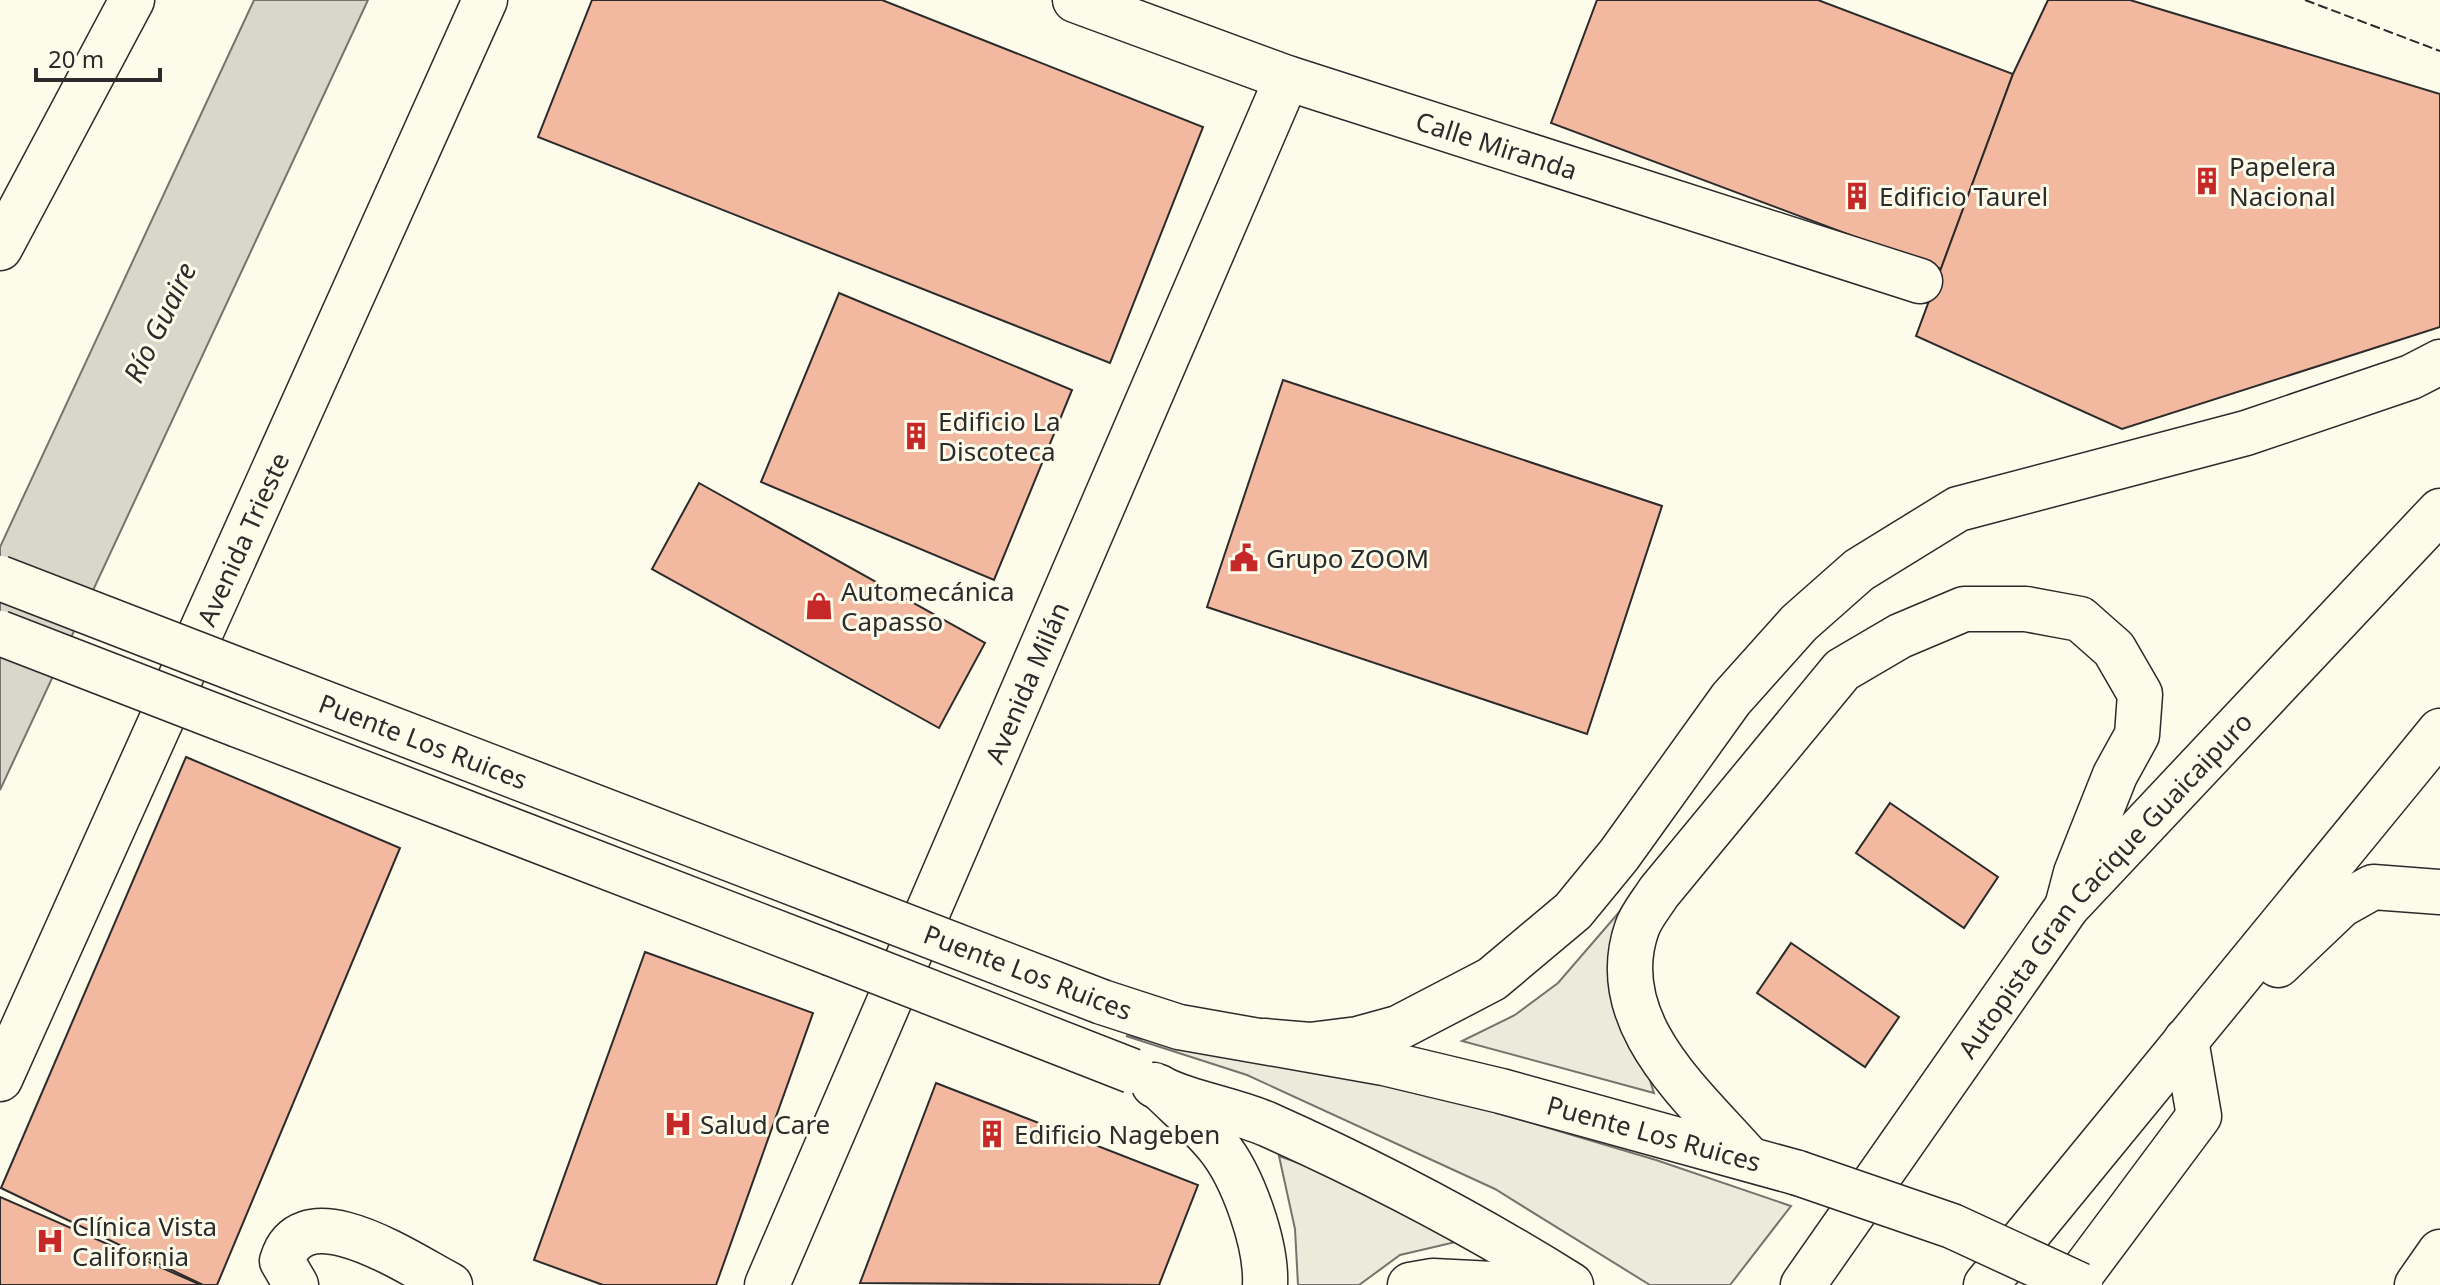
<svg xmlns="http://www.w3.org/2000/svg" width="2440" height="1285" font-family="'Noto Sans',sans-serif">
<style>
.green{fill:#ecebdb;stroke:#74746e;stroke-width:2}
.water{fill:#d8d7c9;stroke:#74746e;stroke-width:2}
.building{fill:#f2b8a0;stroke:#2b2b2b;stroke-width:2}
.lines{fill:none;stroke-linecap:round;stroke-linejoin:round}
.minor-casing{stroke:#2b2b2b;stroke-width:47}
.major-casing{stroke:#2b2b2b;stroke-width:47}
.highway-casing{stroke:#2b2b2b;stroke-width:47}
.minor{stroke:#fdfbea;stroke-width:44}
.major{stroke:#fdfbea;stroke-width:44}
.highway{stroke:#fdfbea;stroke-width:44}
.major-bridge-casing{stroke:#2b2b2b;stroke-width:47;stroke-linecap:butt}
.major-bridge{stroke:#fdfbea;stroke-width:44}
.fence{stroke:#2b2b2b;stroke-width:2;stroke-dasharray:10 4;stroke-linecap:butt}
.labels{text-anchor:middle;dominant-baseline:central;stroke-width:6;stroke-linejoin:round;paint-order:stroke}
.street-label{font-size:26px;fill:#2b2b2b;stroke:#fdfbea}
.poi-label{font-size:26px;fill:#2b2b2b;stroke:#fdfbea;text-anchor:start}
.water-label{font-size:28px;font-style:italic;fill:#2b2b2b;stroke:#fdfbea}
</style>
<rect width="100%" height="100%" fill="#fdfbea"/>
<g class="green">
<polygon points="1640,888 1618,980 1654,1093 1462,1041 1515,1015 1558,983"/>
<polygon points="1126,1036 1387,1080 1656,1160 1791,1206 1730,1285 1650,1285 1495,1189 1247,1075"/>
<polygon points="1279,1156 1370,1188 1473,1238 1400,1255 1359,1285 1298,1285 1295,1229"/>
</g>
<polygon class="water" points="254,0 368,0 0,790 0,547"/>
<g class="building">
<polygon points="592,0 882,0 1203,127 1110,363 538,137"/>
<polygon points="1597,0 1818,0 2013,74 1941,269 1551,123"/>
<polygon points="2048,0 2130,0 2440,94 2440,327 2122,429 1916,336 2013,74"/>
<polygon points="839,293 1072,390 994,580 761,482"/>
<polygon points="1283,380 1662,506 1587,734 1207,607"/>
<polygon points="699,483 985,643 939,728 652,569"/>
<polygon points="186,757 400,848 217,1285 203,1285 1,1188"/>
<polygon points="1890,803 1998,877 1964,928 1856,853"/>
<polygon points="1791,943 1899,1017 1865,1067 1757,993"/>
<polygon points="645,952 813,1013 716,1285 603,1285 534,1260"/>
<polygon points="936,1083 1198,1185 1159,1285 860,1283"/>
<polygon points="0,1197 201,1285 0,1285"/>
</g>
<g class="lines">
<defs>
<g id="minor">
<path id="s1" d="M1075,0L1287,78L1920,281"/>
<polyline points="0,248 132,0"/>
<path id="s2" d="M0,1079L485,0"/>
<path d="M296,1285L282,1261C303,1190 411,1265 450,1285"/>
<path id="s3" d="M767,1285L1287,78"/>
<polyline points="2073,1285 2199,1116 2186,1040"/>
</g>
<g id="major">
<path id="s4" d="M246,673L845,903"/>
<polyline points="238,725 830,953"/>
<path id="s5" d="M1102,1002L1179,1027L1384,1063L1501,1091L1798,1173"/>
<path d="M1154,1085C1189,1104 1233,1109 1269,1125C1374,1172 1474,1224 1571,1285"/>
</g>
<g id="highway">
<polyline points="2278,965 2341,905 2373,887 2440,892"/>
<polyline points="1264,1041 1310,1045 1358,1039 1398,1028 1492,979 1573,911 1619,855 1731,699 1799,623 1859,570 1958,509 2246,433 2411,377 2440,362"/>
<path d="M1159,1087C1178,1106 1200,1124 1217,1145C1243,1176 1267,1245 1265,1285"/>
<path d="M1748,1158C1693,1095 1604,1022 1637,928C1641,916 1652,903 1659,892L1842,670L1900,636L1964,609H2026L2080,619L2114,649L2140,694L2137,735L2115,775L2076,873L2067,907"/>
<polyline points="1410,1285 1433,1281 1513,1285"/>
<path id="s6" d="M1803,1285L2067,907L2440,511"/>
<polyline points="1986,1285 2440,731"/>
<polyline points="2417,1285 2440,1252"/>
</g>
</defs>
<use href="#minor" class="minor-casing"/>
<use href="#major" class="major-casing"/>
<use href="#highway" class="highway-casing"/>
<use href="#minor" class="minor"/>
<use href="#major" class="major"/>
<use href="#highway" class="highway"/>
<defs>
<g id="major-bridge">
<polyline points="0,578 246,673"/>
<polyline points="0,633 238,725"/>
<polyline points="845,903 1102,1002"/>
<polyline points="830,953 1132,1071"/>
<polyline points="1798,1173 1952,1226 2080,1285"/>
</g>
</defs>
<use href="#major-bridge" class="major-bridge-casing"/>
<use href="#major-bridge" class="major-bridge"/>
<polyline class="fence" points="2305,0 2440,51"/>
</g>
<defs>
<symbol id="building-bare" viewBox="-9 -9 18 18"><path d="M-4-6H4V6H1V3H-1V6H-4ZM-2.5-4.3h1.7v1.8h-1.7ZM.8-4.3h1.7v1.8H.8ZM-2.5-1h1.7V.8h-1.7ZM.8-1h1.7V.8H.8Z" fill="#c62828" stroke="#fdfbea" stroke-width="2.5" paint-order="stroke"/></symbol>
<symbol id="civic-bare" viewBox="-9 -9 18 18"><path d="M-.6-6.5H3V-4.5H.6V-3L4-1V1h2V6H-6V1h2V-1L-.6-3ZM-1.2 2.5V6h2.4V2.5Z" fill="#c62828" stroke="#fdfbea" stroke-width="2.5" paint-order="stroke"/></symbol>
<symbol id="shop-bare" viewBox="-9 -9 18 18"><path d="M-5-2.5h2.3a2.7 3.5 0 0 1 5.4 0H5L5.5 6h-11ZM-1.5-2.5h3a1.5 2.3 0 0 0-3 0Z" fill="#c62828" stroke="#fdfbea" stroke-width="2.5" paint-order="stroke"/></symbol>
<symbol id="hospital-bare" viewBox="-9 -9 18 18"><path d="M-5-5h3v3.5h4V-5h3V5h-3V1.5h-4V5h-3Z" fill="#c62828" stroke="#fdfbea" stroke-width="2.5" paint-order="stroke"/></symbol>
</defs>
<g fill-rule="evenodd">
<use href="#building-bare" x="2187" y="161" width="40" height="40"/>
<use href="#building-bare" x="1837" y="176" width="40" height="40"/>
<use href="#building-bare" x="896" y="416" width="40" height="40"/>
<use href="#civic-bare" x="1224" y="538" width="40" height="40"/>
<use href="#shop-bare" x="799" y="586" width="40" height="40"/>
<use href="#hospital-bare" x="658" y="1104" width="40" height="40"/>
<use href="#building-bare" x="972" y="1114" width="40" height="40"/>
<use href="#hospital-bare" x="30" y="1221" width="40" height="40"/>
</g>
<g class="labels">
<g class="street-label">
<text stroke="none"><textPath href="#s1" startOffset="446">Calle Miranda</textPath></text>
<text stroke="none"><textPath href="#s2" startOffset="592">Avenida Trieste</textPath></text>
<text stroke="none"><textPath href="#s3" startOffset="656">Avenida Milán</textPath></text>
<text stroke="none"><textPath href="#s4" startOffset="190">Puente Los Ruices</textPath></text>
<text stroke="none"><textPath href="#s6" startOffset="502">Autopista Gran Cacique Guaicaipuro</textPath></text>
<text transform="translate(1028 972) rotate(21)">Puente Los Ruices</text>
<text stroke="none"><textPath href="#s5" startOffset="568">Puente Los Ruices</textPath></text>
</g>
<g class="poi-label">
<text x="2229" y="166">Papelera<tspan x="2229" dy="30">Nacional</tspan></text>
<text x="1879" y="196">Edificio Taurel</text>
<text x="938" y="421">Edificio La<tspan x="938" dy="30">Discoteca</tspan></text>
<text x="1266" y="558">Grupo ZOOM</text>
<text x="841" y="591">Automecánica<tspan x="841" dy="30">Capasso</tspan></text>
<text x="700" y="1124">Salud Care</text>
<text x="1014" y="1134">Edificio Nageben</text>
<text x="72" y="1226">Clínica Vista<tspan x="72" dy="30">California</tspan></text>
</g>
<g class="water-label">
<text transform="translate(159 322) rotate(-64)">Río Guaire</text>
</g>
</g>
<path d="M36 68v12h124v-12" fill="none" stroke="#2b2b2b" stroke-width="4"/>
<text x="48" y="68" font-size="24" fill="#2b2b2b" stroke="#fdfbea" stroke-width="6" paint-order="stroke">20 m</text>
</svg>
